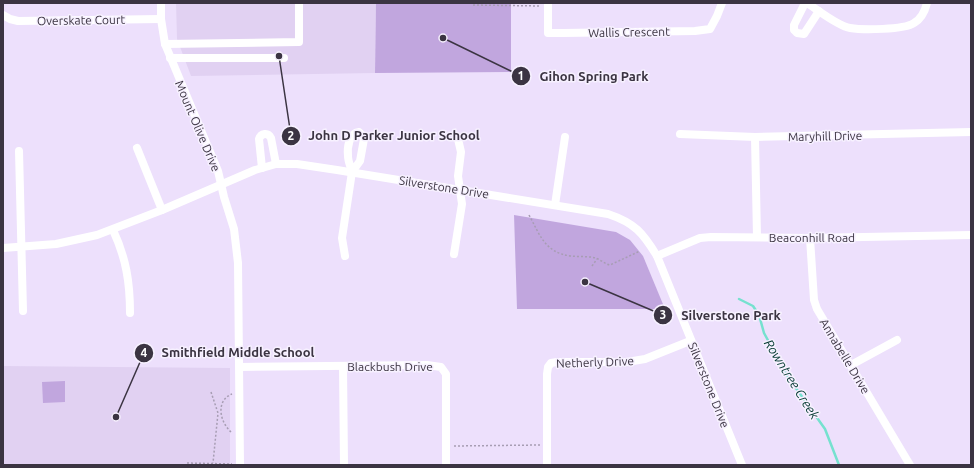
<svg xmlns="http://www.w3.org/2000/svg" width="974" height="468" font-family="Ubuntu,sans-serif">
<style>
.built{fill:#e1d1f2}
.green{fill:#c1a6de}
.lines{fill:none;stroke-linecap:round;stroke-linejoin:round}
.stream{stroke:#76e1cf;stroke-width:2.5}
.path{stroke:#a79db3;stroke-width:1.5;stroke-dasharray:2 2;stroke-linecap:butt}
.minor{stroke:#fff;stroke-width:8}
.labels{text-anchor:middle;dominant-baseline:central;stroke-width:3;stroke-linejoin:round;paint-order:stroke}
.street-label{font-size:12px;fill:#3b3442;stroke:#f7f1ff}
.water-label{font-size:13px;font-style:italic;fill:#073b34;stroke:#f7f1ff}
.leader{fill:none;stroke:#3b3442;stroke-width:1.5}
.callout-dot{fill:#3b3442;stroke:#f7f1ff;stroke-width:1.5}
.mark-label{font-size:12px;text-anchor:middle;font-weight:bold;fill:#fff}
.callout-label{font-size:13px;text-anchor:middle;font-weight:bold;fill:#3b3442;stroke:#f7f1ff;stroke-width:3;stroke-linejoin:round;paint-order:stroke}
</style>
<rect width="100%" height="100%" fill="#ede0fc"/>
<g class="built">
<polygon points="176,3 376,3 375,73 191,76 177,39"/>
<polygon points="3,366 230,368 230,465 3,465"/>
</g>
<g class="green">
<polygon points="376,3 511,3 511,72 375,73"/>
<polygon points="514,215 616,232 630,240 643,256 665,309 517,309"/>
<polygon points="65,381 65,402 43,403 42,382"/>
</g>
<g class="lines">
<polyline class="stream" points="739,299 753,306 759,315 764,333 788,377 825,429 839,465"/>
<g class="path">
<polyline points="473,5 541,6"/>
<path d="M529,215C540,235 545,253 571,256C579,257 588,256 596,258C601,260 605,264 610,265L640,251"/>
<polyline points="592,266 597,259"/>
<polyline points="211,392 218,413 213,463"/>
<path d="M231,432C220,422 215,401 232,394"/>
<polyline points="454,446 540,445"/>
<polyline points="187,463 232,464"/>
</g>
<g class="minor">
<polyline points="161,3 161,19 165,44 218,171 224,197 234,229 238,263 240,465"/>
<polyline points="548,3 548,33 563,33 695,31 710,29 717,16 722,3"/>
<polyline points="805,3 794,25 794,30 797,33 804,34 819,11"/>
<path d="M807,3C818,10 838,26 850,28C862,30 904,30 914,23C921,19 925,11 927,3"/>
<polyline points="3,15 10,19 18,21 161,19"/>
<polyline points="165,44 299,42 299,3"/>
<polyline points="170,58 284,58"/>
<path d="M359,132L362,135L364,139L360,161L352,172C351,167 348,162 348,156C347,148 349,133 359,132Z"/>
<polyline points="680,134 755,137 971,132"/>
<polyline points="755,137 757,237"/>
<polyline points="137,148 162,210"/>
<polyline points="19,151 23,311"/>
<path d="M262,168L259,139C261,133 268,132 271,138L276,164"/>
<polyline points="555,205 565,137"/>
<path d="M113,230C126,258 130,282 130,313"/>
<polyline points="810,238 814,300 817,309 910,465"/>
<path d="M3,248L56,244L97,235L162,210L255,170L276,164H297L337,170L608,214C635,223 643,233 657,256L742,465"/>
<polyline points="454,254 462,204 458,176 461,152 458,139"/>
<polyline points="345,256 342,238 352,172"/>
<polyline points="657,256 700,238 711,237 810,238 971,235"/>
<polyline points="851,365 897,340"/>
<polyline points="343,366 344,465"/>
<polyline points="240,367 427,365 441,367 446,374 446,465"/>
<polyline points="547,465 547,374 548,367 551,363 557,362 627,362 645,359 690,341"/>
</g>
</g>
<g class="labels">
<g class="street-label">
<text transform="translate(81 20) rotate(-1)">Overskate Court</text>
<text transform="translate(629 32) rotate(-1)">Wallis Crescent</text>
<text transform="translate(198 126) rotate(67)">Mount Olive Drive</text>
<text transform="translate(825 136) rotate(-1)">Maryhill Drive</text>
<text transform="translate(444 187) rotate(9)">Silverstone Drive</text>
<text x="812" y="237">Beaconhill Road</text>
<text transform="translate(845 356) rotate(59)">Annabelle Drive</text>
<text transform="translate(595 362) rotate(-2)">Netherly Drive</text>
<text x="390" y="366">Blackbush Drive</text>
<text transform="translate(709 385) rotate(68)">Silverstone Drive</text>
</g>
<g class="water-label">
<text transform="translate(792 379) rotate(58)">Rowntree Creek</text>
</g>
</g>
<path class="leader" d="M443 38L521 76M279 56L291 136M585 282L663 315M116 417L144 353"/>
<g class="callout-dot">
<circle cx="443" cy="38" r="4"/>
<circle cx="279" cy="56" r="4"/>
<circle cx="585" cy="282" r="4"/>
<circle cx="116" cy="417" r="4"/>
<circle cx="521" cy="76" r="10"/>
<circle cx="291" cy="136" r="10"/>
<circle cx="663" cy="315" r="10"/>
<circle cx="144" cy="353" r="10"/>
</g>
<g class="mark-label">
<text x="521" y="80">1</text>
<text x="291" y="140">2</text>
<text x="663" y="319">3</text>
<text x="144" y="357">4</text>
</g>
<g class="callout-label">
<text x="594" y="81">Gihon Spring Park</text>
<text x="394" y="140">John D Parker Junior School</text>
<text x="731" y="320">Silverstone Park</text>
<text x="238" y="357">Smithfield Middle School</text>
</g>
<rect width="974" height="468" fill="none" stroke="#3b3442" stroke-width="8"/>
</svg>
